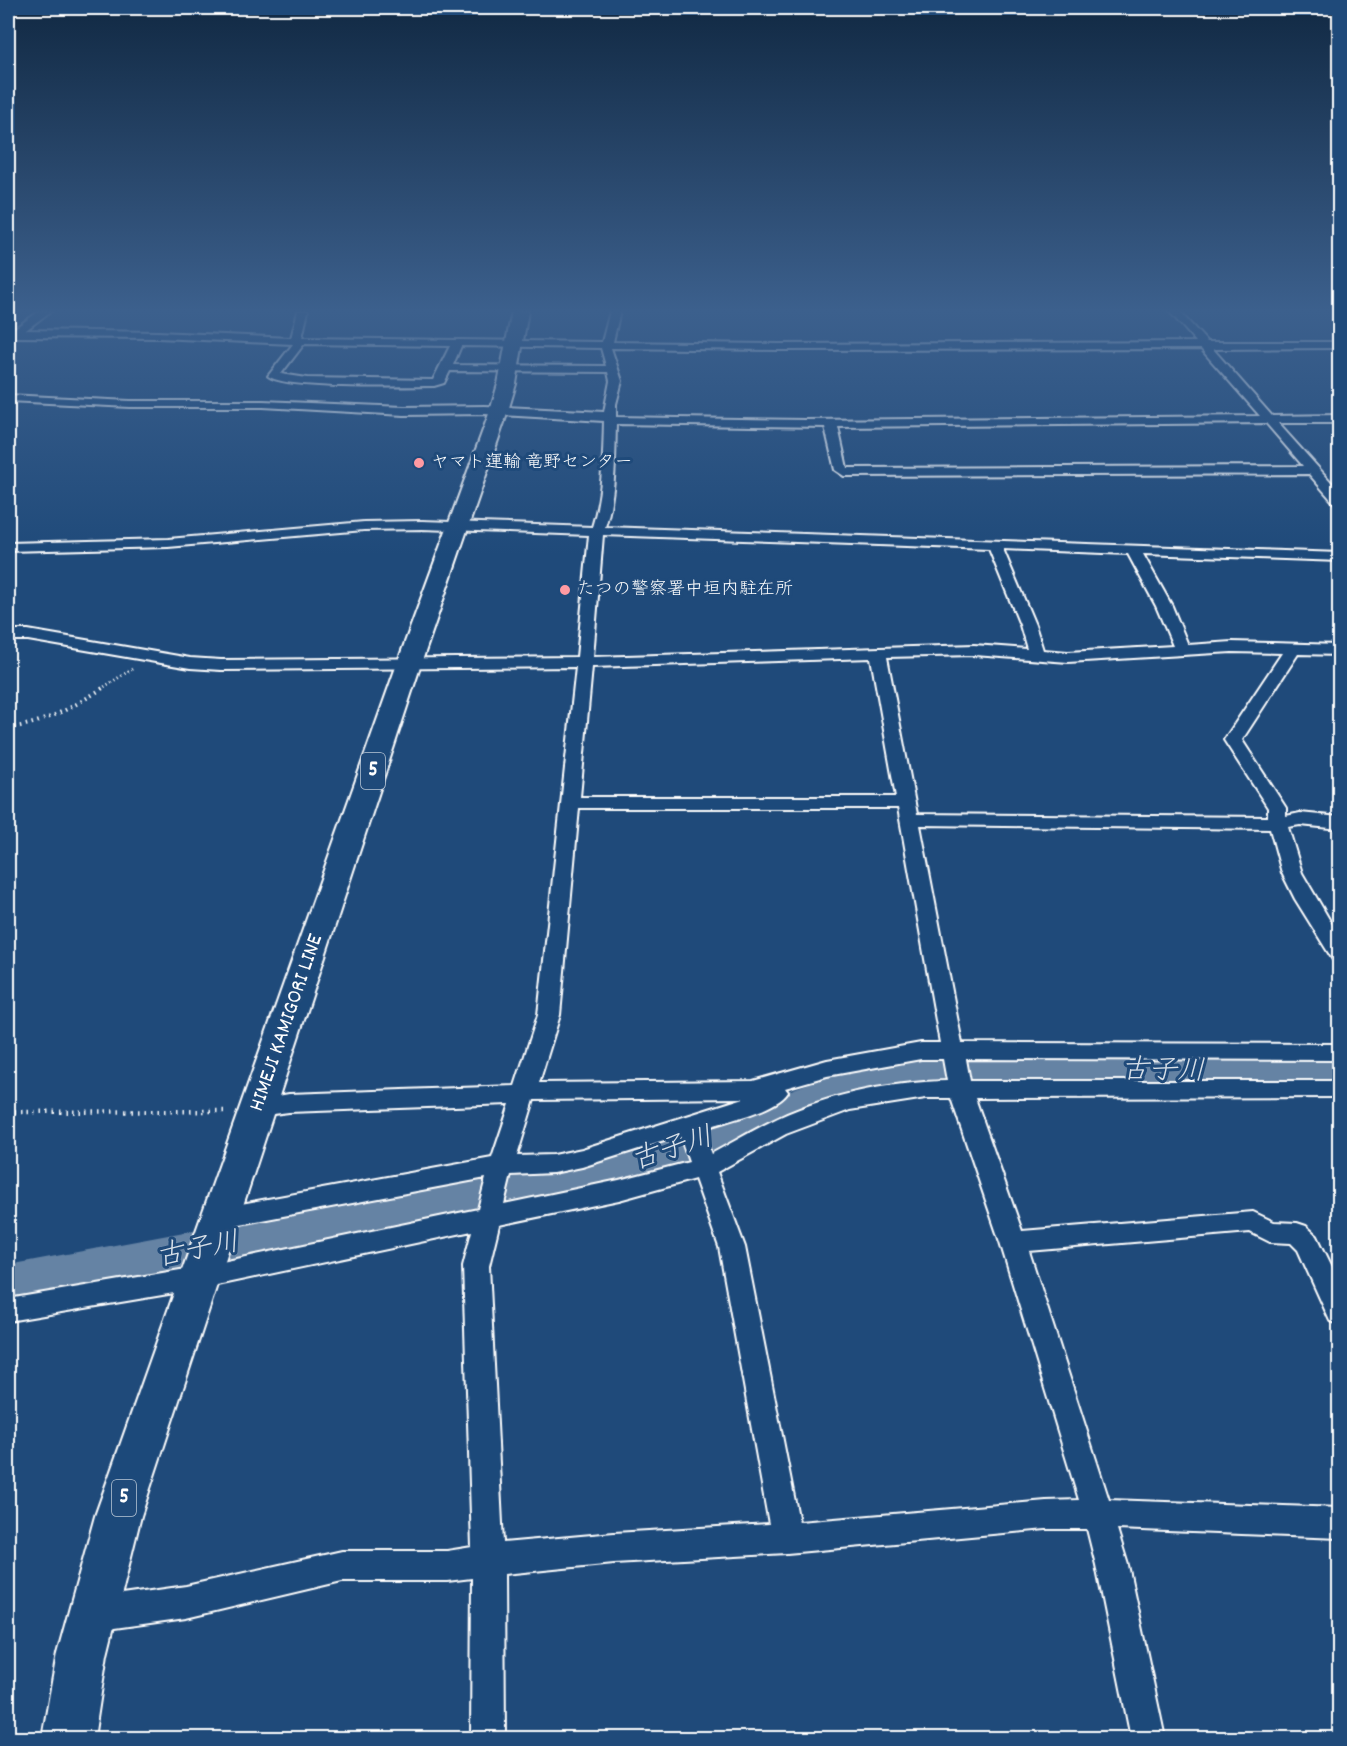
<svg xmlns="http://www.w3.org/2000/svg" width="1347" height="1746" font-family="Dekko,'Klee One',sans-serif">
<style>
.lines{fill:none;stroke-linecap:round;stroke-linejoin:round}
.river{fill:#6583a4;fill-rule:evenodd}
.minor-casing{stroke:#fff;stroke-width:4}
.primary-casing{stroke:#fff;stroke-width:4}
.path-far2{stroke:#fff;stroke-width:3;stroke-dasharray:1 3;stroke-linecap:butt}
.path-far1{stroke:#fff;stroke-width:4;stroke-dasharray:1.5 4.5;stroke-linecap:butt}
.path{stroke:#fff;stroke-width:4.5;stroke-dasharray:1.5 5;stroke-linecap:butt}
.minor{fill:#1f4a7a;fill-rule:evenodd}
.primary{fill:#1f4a7a;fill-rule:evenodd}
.poi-dot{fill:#ff9aa2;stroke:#1f4a7a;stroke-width:2}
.labels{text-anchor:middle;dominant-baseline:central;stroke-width:6;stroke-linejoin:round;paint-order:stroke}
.far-poi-label{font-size:18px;fill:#fff;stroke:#1f4a7a;text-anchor:start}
.shield{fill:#1f4a7a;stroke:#bcc9d7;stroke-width:1.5}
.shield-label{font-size:21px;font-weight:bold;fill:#fff}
.street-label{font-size:22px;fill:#fff;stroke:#1f4a7a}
.near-water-label{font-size:28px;font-style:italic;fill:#d8e0e8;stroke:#1f4a7a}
</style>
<rect width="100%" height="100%" fill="#1f4a7a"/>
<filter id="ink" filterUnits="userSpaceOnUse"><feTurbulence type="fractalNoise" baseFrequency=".0167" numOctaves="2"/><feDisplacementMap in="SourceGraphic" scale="12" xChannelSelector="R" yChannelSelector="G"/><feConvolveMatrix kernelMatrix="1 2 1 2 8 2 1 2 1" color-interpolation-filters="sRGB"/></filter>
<g filter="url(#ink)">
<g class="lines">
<polygon class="river" points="940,1054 1003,1057 1340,1059 1340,1093 1003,1091 940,1088 876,1094 690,1169 585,1197 8,1311 8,1265 585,1157 663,1138 871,1060"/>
<defs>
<path id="minor" d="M40,311H51L26,330L158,332L291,338L298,311H308L302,338L602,342L610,311H620L613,342L780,344L1196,342L1169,311H1179L1207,342H1340V348L1213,349L1272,416L1340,415V423H1278L1340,492V505L1335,504L1309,474L844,476L835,470L825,427L616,424C615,459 616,493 605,527L1340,553V561L1143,554L1172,606L1188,645L1232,642L1340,645V655L1298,654L1242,740L1286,808V816L1300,813L1340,817V829L1300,825L1288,827L1302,873L1340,938V962L1333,960L1295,899L1282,873L1270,829L920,825L962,1043L1340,1044V1060L966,1059L970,1081H1340V1097L975,1098L1022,1231L1253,1212L1274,1222L1297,1223L1306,1226L1317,1236L1340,1283V1324L1330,1321L1298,1250L1291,1243L1270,1242L1250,1232L1029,1251L1109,1500L1340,1508V1538L1117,1529L1128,1565L1165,1738H1131L1096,1565L1087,1529H1046L787,1553L614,1563L504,1574L505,1738H471L472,1578L447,1581H342L186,1618L93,1631L82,1626L77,1615L82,1604L93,1599L186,1586L342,1551H447L472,1547L463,1266L472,1231L198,1289L8,1321V1299L198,1267L478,1209L486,1178L219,1228L210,1225L206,1218L210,1211L219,1208L492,1158L510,1104L289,1112L258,1116L250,1113L246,1107L250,1101L289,1094L515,1086L538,1015L576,667L221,670L190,668L28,640H8V630H28L190,658L221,660L577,657L589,535L422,529L364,530L168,547L8,551V543L168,539L364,522L422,521L592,527C603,492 603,457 604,421L485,414L404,415L263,407H130L8,401V395L130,401H263L404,407L485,406L604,412L610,381L608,372L450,371L444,383L434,386C405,386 286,390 268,376L293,344L158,338L8,337V330H12ZM304,344L450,346L433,380L307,378L281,374ZM461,346L601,348L606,366L453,365ZM611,348L780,350L1201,349L1260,416L806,420L616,417V404L622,381ZM1266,423L1303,466L847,468L838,427ZM603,535L989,549L1020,625L1027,649L974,645L593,657ZM1003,549L1128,554L1156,606L1173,646L1068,652L1043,650L1035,625ZM1232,652L1282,653L1224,740L1268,808V817L917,814L887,657L974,655L1068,662ZM871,658L896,797H580L592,667ZM579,808H898L940,1043H921L827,1060L753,1081L539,1083L560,1015ZM921,1059H943L947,1081C888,1082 820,1096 768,1123C748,1133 730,1144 711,1154L701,1129C722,1122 777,1111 788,1092L785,1088L827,1076ZM744,1098L582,1149L553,1155L517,1156L534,1100ZM926,1098H951L1000,1242L1079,1500L1046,1501L799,1522L745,1247L717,1172L786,1134L850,1110ZM680,1136L689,1162L619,1180L504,1204L511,1175L553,1173L582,1167ZM695,1179L719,1247L769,1524L614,1533L503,1543L489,1266L499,1225L619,1200Z"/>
<polygon id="primary" points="512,311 528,311 516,384 508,411 421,664 141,1516 107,1654 94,1738 42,1738 57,1654 95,1516 397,664 490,411 498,384"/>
</defs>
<use href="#minor" class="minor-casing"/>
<use href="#primary" class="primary-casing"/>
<polyline class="path-far2" points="101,689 132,669"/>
<path class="path-far1" d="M8,728C44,724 73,707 103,688"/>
<polyline class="path" points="8,1112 228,1111"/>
<use href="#minor" class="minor"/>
<use href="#primary" class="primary"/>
</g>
</g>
<linearGradient id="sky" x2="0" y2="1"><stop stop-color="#112943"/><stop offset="0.56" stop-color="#3c608d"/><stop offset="1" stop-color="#3c608d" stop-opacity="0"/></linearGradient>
<rect width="1347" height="555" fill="url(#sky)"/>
<g class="poi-dot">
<circle cx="419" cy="463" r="6"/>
<circle cx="565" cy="590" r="6"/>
</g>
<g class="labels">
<g class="far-poi-label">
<text x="431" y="463">ヤマト運輸 竜野センター</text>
<text x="577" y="590">たつの警察署中垣内駐在所</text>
</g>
<g class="shield">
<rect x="361" y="753" width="24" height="36" rx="4.5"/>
<rect x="112" y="1480" width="24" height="36" rx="4.5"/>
</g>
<g class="shield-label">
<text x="373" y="771">5</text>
<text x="124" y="1498">5</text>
</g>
<g class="street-label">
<text transform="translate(287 1023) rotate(-71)">HIMEJI KAMIGORI LINE</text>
</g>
<g class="near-water-label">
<text transform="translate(1163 1073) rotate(1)">古子川</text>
<text transform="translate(673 1151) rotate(-18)">古子川</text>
<text transform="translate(198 1252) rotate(-11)">古子川</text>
</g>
</g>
<rect width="1347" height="1746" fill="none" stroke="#1f4a7a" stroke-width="30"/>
<rect x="15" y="15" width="1317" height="1716" fill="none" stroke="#fff" stroke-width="2" filter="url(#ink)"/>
</svg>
